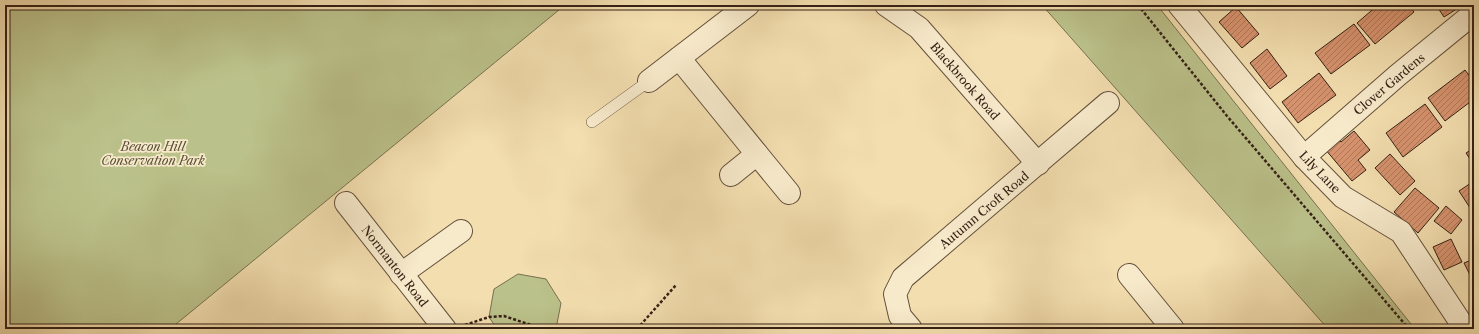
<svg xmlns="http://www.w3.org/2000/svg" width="1479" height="334" font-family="'Libre Caslon Text',serif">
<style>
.green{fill:#bbc18a;stroke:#787050}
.building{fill:url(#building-hatch);stroke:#342015}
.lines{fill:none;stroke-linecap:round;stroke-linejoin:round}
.service-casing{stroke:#64503c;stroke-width:12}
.minor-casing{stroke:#64503c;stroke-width:24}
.path{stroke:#342015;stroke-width:2.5;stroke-dasharray:3 2;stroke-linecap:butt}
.service{stroke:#f7eacb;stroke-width:11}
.minor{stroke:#f7eacb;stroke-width:22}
.labels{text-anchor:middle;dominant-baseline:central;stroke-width:3.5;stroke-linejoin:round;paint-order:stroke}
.street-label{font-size:12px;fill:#342015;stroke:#f7eacb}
.park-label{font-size:12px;font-style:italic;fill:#5c5038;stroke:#f7eacb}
</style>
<defs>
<pattern id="building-hatch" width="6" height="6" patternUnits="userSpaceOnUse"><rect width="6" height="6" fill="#d7936e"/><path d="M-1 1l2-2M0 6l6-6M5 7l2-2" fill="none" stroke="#af7859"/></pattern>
</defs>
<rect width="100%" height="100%" fill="#f3deaf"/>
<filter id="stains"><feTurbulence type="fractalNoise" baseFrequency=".005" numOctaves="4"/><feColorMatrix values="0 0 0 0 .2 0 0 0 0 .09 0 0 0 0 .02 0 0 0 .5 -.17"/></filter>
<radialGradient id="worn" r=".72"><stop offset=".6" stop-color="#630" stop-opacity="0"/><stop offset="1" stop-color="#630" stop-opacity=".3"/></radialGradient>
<g class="green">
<polygon points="5,5 565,5 170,329 5,329"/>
<polygon points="1042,5 1157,5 1415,329 1328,329"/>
<polygon points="518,274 546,279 561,303 556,329 497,329 489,317 494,289"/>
</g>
<g class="building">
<polygon points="1378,5 1409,5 1414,12 1375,44 1357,23"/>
<polygon points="1436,5 1463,5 1444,17"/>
<polygon points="1236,7 1259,34 1242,48 1219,22"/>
<polygon points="1354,24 1370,45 1331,74 1315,53"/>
<polygon points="1267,49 1287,76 1270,89 1250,63"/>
<polygon points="1465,70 1474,82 1474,99 1445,121 1428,98"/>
<polygon points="1319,73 1336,95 1298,123 1282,102"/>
<polygon points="1425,104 1442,127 1403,157 1386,133"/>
<polygon points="1354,131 1370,150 1358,160 1366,170 1352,181 1325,149 1337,138 1341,142"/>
<polygon points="1474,148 1474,165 1466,153"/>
<polygon points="1390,154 1415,181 1400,195 1375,168"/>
<polygon points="1474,181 1474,214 1459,191"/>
<polygon points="1415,188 1439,208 1418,233 1394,212"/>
<polygon points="1446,206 1462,220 1451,234 1434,221"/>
<polygon points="1451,239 1462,262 1444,270 1433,247"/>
<polygon points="1474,259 1474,283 1464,263"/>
</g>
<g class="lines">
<defs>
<polyline id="service" points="592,122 649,81"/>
<g id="minor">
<polyline points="886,5 919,28 1038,164"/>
<polyline points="1179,5 1304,157 1343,197 1401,232 1465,329"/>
<polyline points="679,58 757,154 731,175"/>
<polyline points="649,81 748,5"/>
<polyline points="757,154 789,193"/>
<polyline points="1304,157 1398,75 1474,13"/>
<polyline points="346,203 445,329"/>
<polyline points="401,274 461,231"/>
<polyline points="1129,275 1173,329"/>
<polyline points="911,329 900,316 895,294 903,278 1108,103"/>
</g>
</defs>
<use href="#service" class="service-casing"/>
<use href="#minor" class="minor-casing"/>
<g class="path">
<polyline points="1138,5 1227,116 1409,329"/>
<polyline points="465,325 489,317 504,316 531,325 531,329"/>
<polyline points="637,329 676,285"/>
</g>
<use href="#service" class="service"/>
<use href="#minor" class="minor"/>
</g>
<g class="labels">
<g class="street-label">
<text transform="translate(965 81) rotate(49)">Blackbrook Road</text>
<text transform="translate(1389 84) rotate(-40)">Clover Gardens</text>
<text transform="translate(1320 172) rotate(46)">Lily Lane</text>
<text transform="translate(984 210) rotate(-40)">Autumn Croft Road</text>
<text transform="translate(395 266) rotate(52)">Normanton Road</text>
</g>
<g class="park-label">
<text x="153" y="146">Beacon Hill<tspan x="153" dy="14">Conservation Park</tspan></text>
</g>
</g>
<rect width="1479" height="334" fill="none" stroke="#f3deaf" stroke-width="20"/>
<rect x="6" y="6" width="1467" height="322" fill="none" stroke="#342015" stroke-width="2"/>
<rect x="10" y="10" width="1459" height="314" fill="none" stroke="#342015"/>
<rect width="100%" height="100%" filter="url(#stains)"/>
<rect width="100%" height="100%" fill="url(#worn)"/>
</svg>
